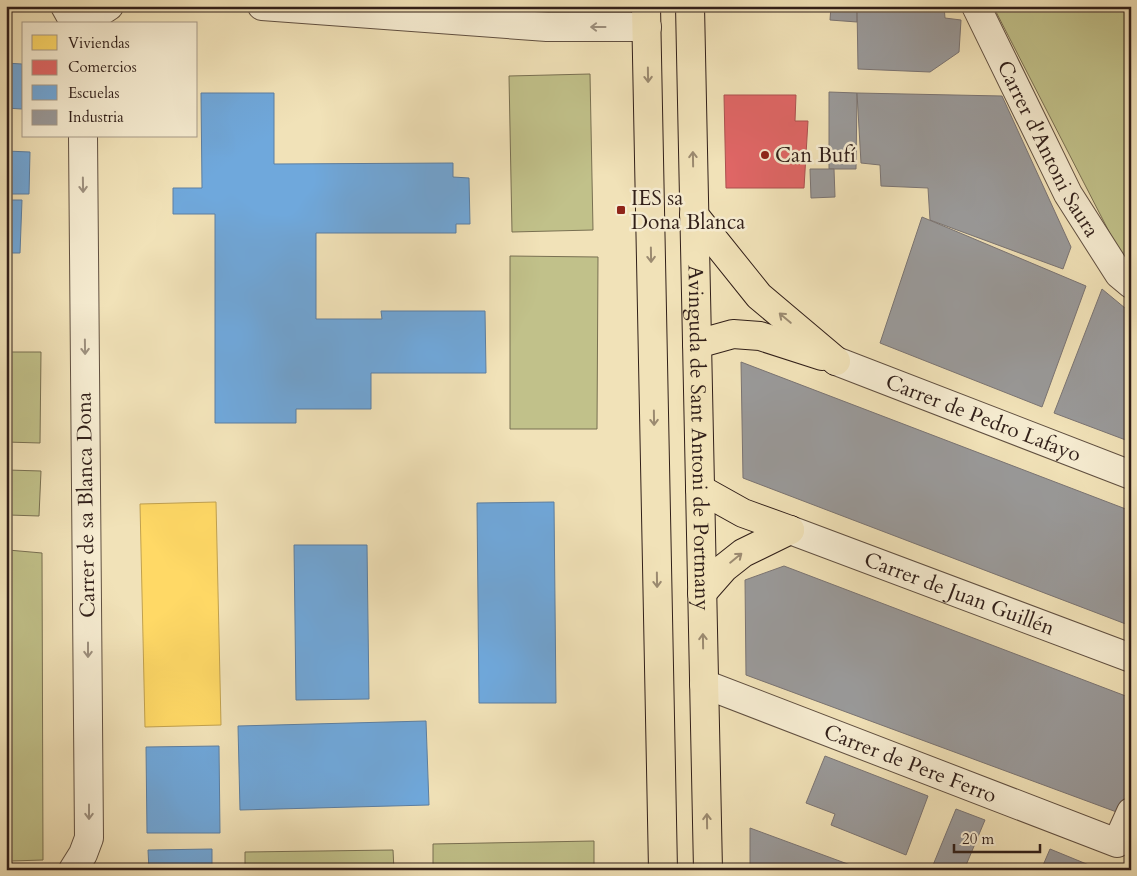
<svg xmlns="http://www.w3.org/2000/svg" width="1137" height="876" font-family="Cardo,serif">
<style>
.green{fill:#c1c18a;stroke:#797052}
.homes{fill:#ffd966;stroke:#c1a14f}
.shops{fill:#e06666;stroke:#ac514f}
.schools{fill:#6fa8dc;stroke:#5c7fa2}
.industry{fill:#999;stroke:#7a7473}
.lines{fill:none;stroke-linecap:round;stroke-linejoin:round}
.minor-casing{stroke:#615041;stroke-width:30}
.major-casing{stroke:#311f19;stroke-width:30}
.minor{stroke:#f6ecd1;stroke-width:28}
.major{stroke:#f1e2b8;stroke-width:28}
.oneway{stroke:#9d907e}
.oneway2{stroke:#9b8a70}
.poi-dot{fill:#8f2418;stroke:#f6ecd1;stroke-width:2}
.labels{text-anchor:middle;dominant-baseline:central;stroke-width:5;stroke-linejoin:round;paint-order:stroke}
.street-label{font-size:21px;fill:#311f19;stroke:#f6ecd1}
.poi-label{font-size:21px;fill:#311f19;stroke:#f6ecd1;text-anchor:start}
</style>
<rect width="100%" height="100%" fill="#f1e2b8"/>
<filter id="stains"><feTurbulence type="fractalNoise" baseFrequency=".004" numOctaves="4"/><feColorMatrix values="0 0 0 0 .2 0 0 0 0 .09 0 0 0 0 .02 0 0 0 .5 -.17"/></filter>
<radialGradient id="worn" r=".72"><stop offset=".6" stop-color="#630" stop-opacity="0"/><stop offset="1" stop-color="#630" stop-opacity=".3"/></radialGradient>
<g class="green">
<polygon points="993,6 1131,6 1131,263 1120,253"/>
<polygon points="590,74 593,230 512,232 509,76"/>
<polygon points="510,256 598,257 597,429 510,429"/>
<polygon points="9,352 41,352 40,443 6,442"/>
<polygon points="8,470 41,471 39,516 9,515"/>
<polygon points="8,550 42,553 43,860 11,861"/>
<polygon points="594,841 594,870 433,870 433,844"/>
<polygon points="393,850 394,870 245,870 245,852"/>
</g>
<polygon class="homes" points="216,502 221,725 145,727 140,504"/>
<polygon class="shops" points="724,95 796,95 795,121 808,121 804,188 726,188"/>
<g class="schools">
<polygon points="6,63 22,64 22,109 6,108"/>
<polygon points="201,93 274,93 274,164 453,163 453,177 469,178 470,224 456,224 456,233 316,233 316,319 382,319 381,311 485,311 486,373 371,373 371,409 296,409 296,423 215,423 215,214 173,214 173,188 202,188"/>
<polygon points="6,151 30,152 29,194 6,194"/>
<polygon points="6,200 22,200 20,253 9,253 8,320 6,320"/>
<polygon points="554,502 556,703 479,703 477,503"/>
<polygon points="294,545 367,545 369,699 296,700"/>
<polygon points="426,721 429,805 240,810 238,726"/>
<polygon points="219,746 220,833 147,833 146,747"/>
<polygon points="212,849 212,870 149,870 148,850"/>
</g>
<g class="industry">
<polygon points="831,6 857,6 857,22 830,20"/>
<polygon points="857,6 944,6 945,18 961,20 959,52 930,72 858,69"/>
<polygon points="829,92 857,93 856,169 829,169"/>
<polygon points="857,93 1002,96 1071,247 1063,269 930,220 928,188 881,186 880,165 861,163"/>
<polygon points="810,169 834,169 835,197 811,198"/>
<polygon points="922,217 1086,286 1042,407 880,343"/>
<polygon points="1102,289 1131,313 1131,442 1054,413"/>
<polygon points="741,362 1131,511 1131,626 743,478"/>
<polygon points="784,566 1131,698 1131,787 1122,814 746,675 745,580"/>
<polygon points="825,756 928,796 906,855 831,825 835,814 806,803"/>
<polygon points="956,809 985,820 964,870 931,870"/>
<polygon points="750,828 864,870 750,870"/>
<polygon points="1050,849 1089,865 1087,870 1041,870"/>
</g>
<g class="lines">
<defs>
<g id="minor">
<polyline points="65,6 75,24"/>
<polyline points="262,6 547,27 647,27"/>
<path id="s1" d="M976,6L1068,194L1119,274L1131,284"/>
<polyline points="92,24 100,12 109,6"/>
<path id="s2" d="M836,361L1131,475"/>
<path id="s3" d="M790,530L1131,658"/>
<path id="s4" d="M704,684L1117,843L1131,812"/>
<polyline points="73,870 83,854 89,838 83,136"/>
</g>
<g id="major">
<polyline points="646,6 663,870"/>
<path id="s5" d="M690,6L708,870"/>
<polyline points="694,215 759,296 836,361"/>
<polyline points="697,344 733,334 760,336 822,356"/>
<polyline points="700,489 743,513 790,530"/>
<polyline points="702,593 724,568 743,553 790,530"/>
</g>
</defs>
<use href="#minor" class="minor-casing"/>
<use href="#major" class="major-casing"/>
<use href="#minor" class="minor"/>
<use href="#major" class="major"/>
</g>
<defs><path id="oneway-shaft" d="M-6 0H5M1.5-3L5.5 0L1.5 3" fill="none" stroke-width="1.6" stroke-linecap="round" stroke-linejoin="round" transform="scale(1.25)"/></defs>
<g class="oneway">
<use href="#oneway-shaft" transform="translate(598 27) rotate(-180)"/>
<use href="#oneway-shaft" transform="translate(83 185) rotate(89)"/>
<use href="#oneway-shaft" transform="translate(85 347) rotate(89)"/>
<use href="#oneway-shaft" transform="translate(88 650) rotate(90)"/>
<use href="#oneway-shaft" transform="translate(89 812) rotate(90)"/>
</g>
<g class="oneway2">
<use href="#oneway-shaft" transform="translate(648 75) rotate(89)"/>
<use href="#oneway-shaft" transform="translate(693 159) rotate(-91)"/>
<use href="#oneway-shaft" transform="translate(651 255) rotate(89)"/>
<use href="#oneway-shaft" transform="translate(785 318) rotate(-140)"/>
<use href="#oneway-shaft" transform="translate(654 418) rotate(89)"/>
<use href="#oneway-shaft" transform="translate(736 558) rotate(-39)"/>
<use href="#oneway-shaft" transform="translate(657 580) rotate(89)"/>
<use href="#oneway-shaft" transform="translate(703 641) rotate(-91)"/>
<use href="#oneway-shaft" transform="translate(707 821) rotate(-91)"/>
</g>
<g class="poi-dot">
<circle cx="765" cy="155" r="5"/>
<rect x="616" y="205" width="10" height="10" rx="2.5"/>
</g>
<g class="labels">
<g class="street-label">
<text stroke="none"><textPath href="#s1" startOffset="160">Carrer d'Antoni Saura</textPath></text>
<text stroke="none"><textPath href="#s2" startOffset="158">Carrer de Pedro Lafayo</textPath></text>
<text stroke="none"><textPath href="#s5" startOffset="432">Avinguda de Sant Antoni de Portmany</textPath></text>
<text transform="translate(86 505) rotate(-91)">Carrer de sa Blanca Dona</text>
<text stroke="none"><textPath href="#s3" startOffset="181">Carrer de Juan Guillén</textPath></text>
<text stroke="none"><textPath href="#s4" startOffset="221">Carrer de Pere Ferro</textPath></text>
</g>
<g class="poi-label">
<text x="775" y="155">Can Bufí</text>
<text x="631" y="198">IES sa<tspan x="631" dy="24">Dona Blanca</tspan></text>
</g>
</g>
<rect width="1137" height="876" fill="none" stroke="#f1e2b8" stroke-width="25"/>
<rect x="8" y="8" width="1122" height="861" fill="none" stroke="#311f19" stroke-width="2.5"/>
<rect x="12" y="12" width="1112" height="851" fill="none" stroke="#311f19"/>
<rect x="22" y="22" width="175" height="115" fill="#f6ecd1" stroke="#a79a87"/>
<rect x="32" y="35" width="25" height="15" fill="#ffd966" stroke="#a79a87"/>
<text x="68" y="48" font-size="15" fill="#311f19">Viviendas</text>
<rect x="32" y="60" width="25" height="15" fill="#e06666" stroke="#a79a87"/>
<text x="68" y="72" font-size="15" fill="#311f19">Comercios</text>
<rect x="32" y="85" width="25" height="15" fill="#6fa8dc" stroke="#a79a87"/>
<text x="68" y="98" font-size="15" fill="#311f19">Escuelas</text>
<rect x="32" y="110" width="25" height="15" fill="#999999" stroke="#a79a87"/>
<text x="68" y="122" font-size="15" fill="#311f19">Industria</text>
<path d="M954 844v8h86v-8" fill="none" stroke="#311f19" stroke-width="2.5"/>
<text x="962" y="844" font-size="15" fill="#311f19" stroke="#f6ecd1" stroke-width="4" paint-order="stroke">20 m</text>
<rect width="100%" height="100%" filter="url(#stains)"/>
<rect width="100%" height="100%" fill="url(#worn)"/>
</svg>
